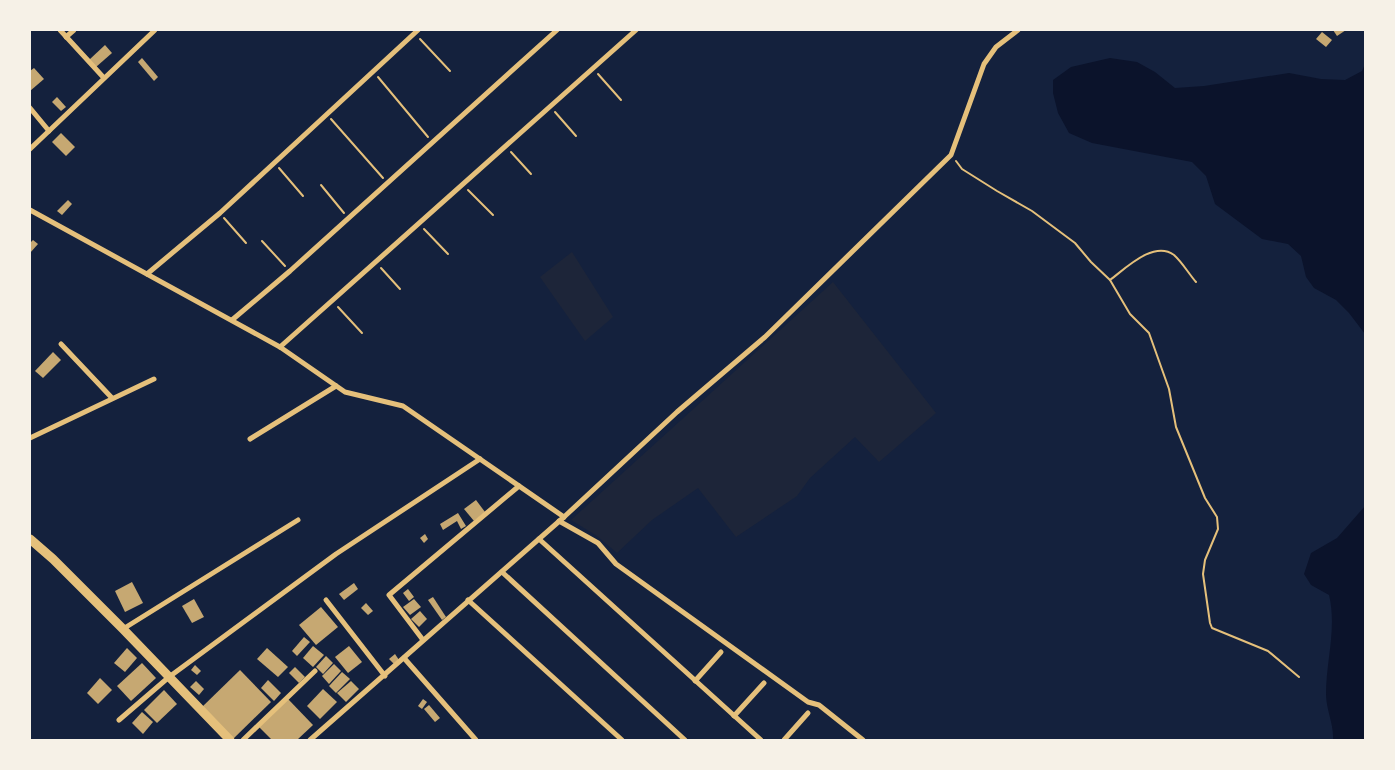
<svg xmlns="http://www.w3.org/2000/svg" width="1395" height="770" font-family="'Work Sans',sans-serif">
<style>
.green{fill:#1d2539}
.water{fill:#0b132b}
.building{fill:#c6a872}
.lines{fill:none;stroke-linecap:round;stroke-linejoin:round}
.path{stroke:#e5c07b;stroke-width:2}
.minor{stroke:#e5c07b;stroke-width:5}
.tertiary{stroke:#e5c07b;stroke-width:9}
</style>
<rect width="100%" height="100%" fill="#14213d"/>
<g class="green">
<polygon points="572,252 613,317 585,341 540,277"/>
<polygon points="833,282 936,413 879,462 855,437 810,478 797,496 736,537 698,488 652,520 617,553 597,536 571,520"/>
</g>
<g class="water">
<polygon points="1110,58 1137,62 1155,72 1175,88 1204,86 1289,73 1321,79 1345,80 1362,71 1365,64 1365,334 1349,313 1336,300 1314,288 1306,277 1301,256 1288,244 1262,239 1215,204 1206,176 1192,162 1092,143 1069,133 1058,113 1053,93 1053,80 1071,67"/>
<path d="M1365,506V740H1333C1334,724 1326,710 1326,694C1326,661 1337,628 1329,595L1311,585L1304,574L1311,553L1337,538Z"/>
</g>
<g class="building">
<polygon points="1333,30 1346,30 1337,36"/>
<polygon points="1322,32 1332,40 1326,47 1316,39"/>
<polygon points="105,45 112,53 96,67 89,60"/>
<polygon points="142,58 158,77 154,81 138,62"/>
<polygon points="34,68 44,79 30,91 30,71"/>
<polygon points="57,97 66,107 61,111 52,102"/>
<polygon points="61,133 75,147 66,156 52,142"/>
<polygon points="68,200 72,204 62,215 57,211"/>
<polygon points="33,240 38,244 30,253 30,243"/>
<polygon points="53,352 61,360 43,378 35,371"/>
<polygon points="476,500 485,512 474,521 464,509"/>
<polygon points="458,513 466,526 461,529 457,521 443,530 440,524"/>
<polygon points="425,534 428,539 424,543 420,538"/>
<polygon points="132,582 143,603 125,612 115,591"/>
<polygon points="354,583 358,589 344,600 339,594"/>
<polygon points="408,589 414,597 409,601 403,593"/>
<polygon points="433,597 446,617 442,620 428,600"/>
<polygon points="194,599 204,617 192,623 182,606"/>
<polygon points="414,599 421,607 410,615 403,607"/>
<polygon points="366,603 373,611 368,615 361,608"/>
<polygon points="321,607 338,627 316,645 299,625"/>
<polygon points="420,611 427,619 419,627 411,619"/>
<polygon points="304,637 310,642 297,656 292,651"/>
<polygon points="313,646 324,655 313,667 303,658"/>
<polygon points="349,646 362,662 348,673 335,657"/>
<polygon points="127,648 137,658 125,672 114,663"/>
<polygon points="267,648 288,667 278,677 257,659"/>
<polygon points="395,654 399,660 394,664 389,659"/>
<polygon points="326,656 333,663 323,674 316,667"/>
<polygon points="142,663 156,678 131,701 117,686"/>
<polygon points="334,664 341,671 329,684 322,676"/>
<polygon points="195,665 201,671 197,675 191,670"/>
<polygon points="295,667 305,677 299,683 289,673"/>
<polygon points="240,670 271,702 232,740 201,708"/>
<polygon points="342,672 350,679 336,693 329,686"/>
<polygon points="100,678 112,690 98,704 87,693"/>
<polygon points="268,680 281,693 274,701 261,688"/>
<polygon points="196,681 204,689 199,695 190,687"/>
<polygon points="351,681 359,689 346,702 337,693"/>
<polygon points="323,689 337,702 320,719 307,706"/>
<polygon points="164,690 177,704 157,723 144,710"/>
<polygon points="288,699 313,725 297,740 272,740 259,727"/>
<polygon points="423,699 427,702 422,709 418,706"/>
<polygon points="429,705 440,718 435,722 424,709"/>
<polygon points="142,712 153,722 143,734 132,723"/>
</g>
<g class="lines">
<g class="path">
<polyline points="490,30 491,30"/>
<polyline points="420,39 450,71"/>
<polyline points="598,74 621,100"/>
<polyline points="378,77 428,137"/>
<polyline points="555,112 576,136"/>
<polyline points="331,119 383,178"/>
<polyline points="511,152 531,174"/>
<polyline points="956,161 962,169 997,191 1032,211 1075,243 1091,262 1110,280 1130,314 1149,333 1169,389 1176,427 1205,498 1217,517 1218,529 1205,560 1203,574 1210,623 1212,628 1268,651 1299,677"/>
<polyline points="279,168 303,196"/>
<polyline points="321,185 344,213"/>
<polyline points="468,190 493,215"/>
<polyline points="224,218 246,243"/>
<polyline points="424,229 448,254"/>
<polyline points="262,241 285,266"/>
<polyline points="381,268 400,289"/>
<path d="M1110,280C1126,268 1154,240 1174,255C1182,262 1189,274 1196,282"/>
<polyline points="338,307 362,333"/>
</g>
<g class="minor">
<polyline points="60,30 104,78"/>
<polyline points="66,37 74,30"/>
<polyline points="30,108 49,131"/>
<polyline points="30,149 155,30"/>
<polyline points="30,210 280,347 345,392 403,406 564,517"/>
<polyline points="147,274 220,213 418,30"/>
<polyline points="232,320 290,271 557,30"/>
<polyline points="61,344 112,398"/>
<polyline points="280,347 636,30"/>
<polyline points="30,438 154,379"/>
<polyline points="250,439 336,386"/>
<polyline points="559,521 598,543 616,564 808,702 819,705 863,740"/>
<polyline points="539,539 761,740"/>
<polyline points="502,572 685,740"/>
<polyline points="326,600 385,676"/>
<polyline points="468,600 622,740"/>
<polyline points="123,629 298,520"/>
<polyline points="423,640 389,595 519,486"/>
<polyline points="404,658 476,740"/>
<polyline points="695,681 721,652"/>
<polyline points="734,716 764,683"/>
<polyline points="119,720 169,677 336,554 480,459"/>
<polyline points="243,740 315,671"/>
<polyline points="310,740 564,517 677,412 765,337 951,155 984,64 996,47 1018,30"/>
<polyline points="784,740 808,713"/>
</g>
<polyline class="tertiary" points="30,539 53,559 123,629 230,740"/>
</g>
<rect width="1395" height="770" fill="none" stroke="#f6f1e7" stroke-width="62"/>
</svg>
